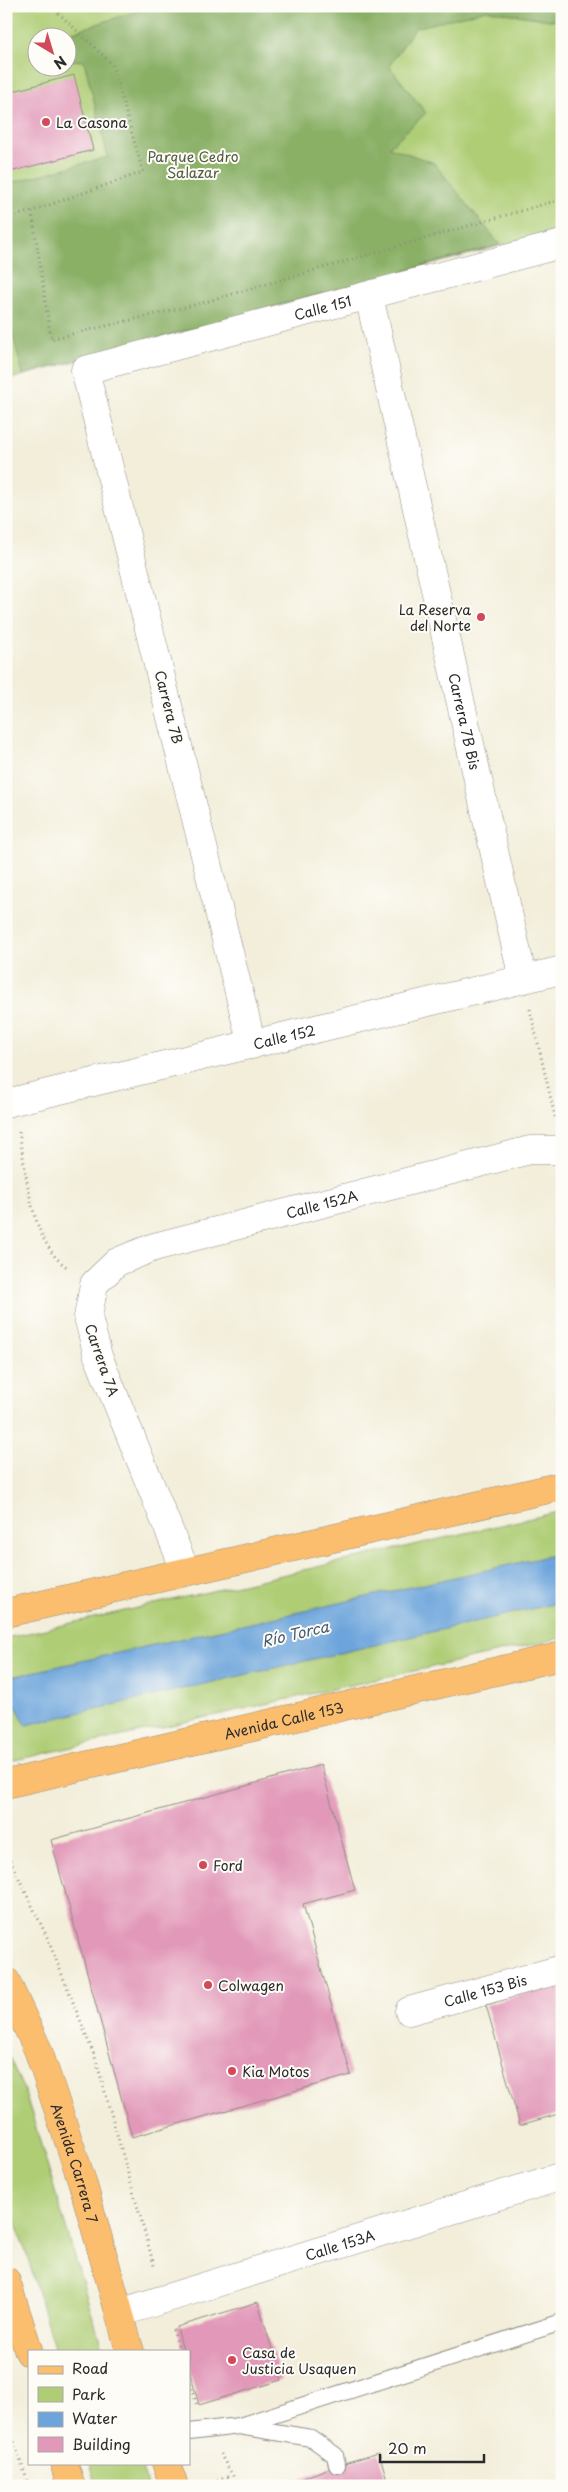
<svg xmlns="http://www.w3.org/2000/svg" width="568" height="2492" font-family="'Playpen Sans',sans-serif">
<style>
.green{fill:#aecd74;stroke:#6c7c50;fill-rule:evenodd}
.forest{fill:#8ab066;stroke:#5a6e48}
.water{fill:#6ca4db;stroke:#4c6883}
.building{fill:#e299b9}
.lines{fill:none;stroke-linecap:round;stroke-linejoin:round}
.lane-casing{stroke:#8f8c82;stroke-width:18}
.street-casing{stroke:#8f8c82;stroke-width:29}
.primary-casing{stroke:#8f8c82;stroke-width:29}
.path{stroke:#8f8c82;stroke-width:3;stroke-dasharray:1 4;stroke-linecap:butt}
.lane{stroke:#fff;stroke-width:16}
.street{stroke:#fff;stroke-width:28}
.primary{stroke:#fbbd6e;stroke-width:28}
.poi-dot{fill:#d1495b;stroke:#fdfcf7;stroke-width:2}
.labels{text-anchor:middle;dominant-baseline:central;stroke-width:4;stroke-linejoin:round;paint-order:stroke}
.poi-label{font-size:14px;fill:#2b2b2b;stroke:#fdfcf7;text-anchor:start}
.park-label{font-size:14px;fill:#525c41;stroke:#fdfcf7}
.street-label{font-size:14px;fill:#2b2b2b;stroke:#fdfcf7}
.water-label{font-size:15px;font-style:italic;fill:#455b71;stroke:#fdfcf7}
</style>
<rect width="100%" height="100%" fill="#fdfcf7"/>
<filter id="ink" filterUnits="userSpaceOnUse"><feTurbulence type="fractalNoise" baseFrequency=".02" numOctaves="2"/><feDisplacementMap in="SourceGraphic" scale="10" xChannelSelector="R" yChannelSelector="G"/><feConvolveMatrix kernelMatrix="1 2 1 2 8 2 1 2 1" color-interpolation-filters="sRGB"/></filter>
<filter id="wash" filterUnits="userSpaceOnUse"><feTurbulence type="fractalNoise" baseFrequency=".0096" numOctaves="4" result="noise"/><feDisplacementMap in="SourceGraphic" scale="20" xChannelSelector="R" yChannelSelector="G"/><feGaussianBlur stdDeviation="1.12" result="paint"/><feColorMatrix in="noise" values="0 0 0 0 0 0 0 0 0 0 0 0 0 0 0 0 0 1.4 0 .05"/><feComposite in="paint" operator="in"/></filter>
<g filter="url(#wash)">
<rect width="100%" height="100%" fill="#f3eeda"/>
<g class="green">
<path d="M6,6H562V229L6,380ZM38,38H68V68H38Z"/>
<polygon points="562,1511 562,1638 6,1762 6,1638"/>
<polygon points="6,2050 26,2095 103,2351 55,2351 27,2255 6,2197"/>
<polygon points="89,2463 140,2463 148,2486 96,2486"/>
</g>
<polygon class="forest" points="153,6 562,6 562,22 487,10 415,28 389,66 426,113 389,147 434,163 500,245 23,375 6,307 6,184 108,157 84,61 68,60 68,38 57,37"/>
<polygon class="water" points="562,1553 562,1602 26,1725 6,1687 6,1678"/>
<g id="blocks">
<g class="building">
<polygon points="74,75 93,150 6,173 6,93"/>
<polygon points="321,1765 355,1890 303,1904 351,2075 132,2137 51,1840"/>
<polygon points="562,1983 562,2113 520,2125 486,2005"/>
<polygon points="258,2302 281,2380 199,2405 189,2369 189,2351 183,2351 177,2327"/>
<polygon points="379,2453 389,2486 282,2486 337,2465"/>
</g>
</g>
</g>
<g filter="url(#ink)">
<use href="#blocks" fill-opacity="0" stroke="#8f8c82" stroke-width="1"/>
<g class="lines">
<defs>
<g id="lane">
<polyline points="239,2426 562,2322"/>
<polyline points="189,2432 239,2426 311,2438 335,2455 337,2465"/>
</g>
<g id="street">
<path id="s1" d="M369,296L523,979"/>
<path id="s2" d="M252,1045L85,370L562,244"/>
<path id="s3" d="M6,1103L562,970"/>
<path id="s4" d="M186,1572L98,1356L88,1317L94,1284L117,1262L154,1247L530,1150H562"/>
<path id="s5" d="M409,2011L562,1969"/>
<path id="s6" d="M119,2313L562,2176"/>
</g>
<g id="primary">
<polyline points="6,1613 562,1486"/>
<path id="s7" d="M6,1784L562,1656"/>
<path id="s8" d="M6,1981L38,2050L82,2181L130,2351"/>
<polyline points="6,2281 29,2352"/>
<polyline points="64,2463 71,2486"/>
<polyline points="166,2463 174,2486"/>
</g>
</defs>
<use href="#lane" class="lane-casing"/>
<use href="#street" class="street-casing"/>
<use href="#primary" class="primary-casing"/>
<g class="path">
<polyline points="51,6 112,64 143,172 32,211 51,339 194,305 562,199"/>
<polyline points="6,219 32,211"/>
<polyline points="530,1009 555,1117"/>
<path d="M19,1132C27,1174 30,1243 68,1268"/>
<polyline points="6,1851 47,1937 96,2060 155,2269"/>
<polyline points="173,2330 180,2351"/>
<polyline points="189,2379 197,2406"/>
<polyline points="6,2418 29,2486"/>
<polyline points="220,2454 239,2486"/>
<polyline points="211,2486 210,2484 227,2477 231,2486"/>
</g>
<use href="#lane" class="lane"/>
<use href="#street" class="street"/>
<use href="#primary" class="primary"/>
</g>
</g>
<g class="poi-dot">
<circle cx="46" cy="122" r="5"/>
<circle cx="481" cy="617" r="5"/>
<circle cx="203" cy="1865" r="5"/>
<circle cx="208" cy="1985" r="5"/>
<circle cx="232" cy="2071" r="5"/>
<circle cx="232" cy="2360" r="5"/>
</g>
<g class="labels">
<g class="poi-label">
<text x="56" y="122">La Casona</text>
<text x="471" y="609" text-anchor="end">La Reserva<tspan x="471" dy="16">del Norte</tspan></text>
<text x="213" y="1865">Ford</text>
<text x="218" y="1985">Colwagen</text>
<text x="242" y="2071">Kia Motos</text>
<text x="242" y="2352">Casa de<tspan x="242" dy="16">Justicia Usaquen</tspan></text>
</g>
<g class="park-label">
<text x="193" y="156">Parque Cedro<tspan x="193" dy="16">Salazar</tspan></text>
</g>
<g class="street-label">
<text stroke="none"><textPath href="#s2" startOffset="941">Calle 151</textPath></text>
<text transform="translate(169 707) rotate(76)">Carrera 7B</text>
<text stroke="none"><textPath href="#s1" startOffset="436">Carrera 7B Bis</textPath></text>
<text stroke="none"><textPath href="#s3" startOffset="286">Calle 152</textPath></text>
<text stroke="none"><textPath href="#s4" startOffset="552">Calle 152A</textPath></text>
<text transform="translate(102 1360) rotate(71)">Carrera 7A</text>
<text stroke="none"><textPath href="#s7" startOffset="285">Avenida Calle 153</textPath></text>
<text stroke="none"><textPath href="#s5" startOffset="79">Calle 153 Bis</textPath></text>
<text stroke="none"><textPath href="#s8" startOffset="195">Avenida Carrera 7</textPath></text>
<text stroke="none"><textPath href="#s6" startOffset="231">Calle 153A</textPath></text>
</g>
<g class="water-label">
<text transform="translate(295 1633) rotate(-13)">Río Torca</text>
</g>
</g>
<rect width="568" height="2492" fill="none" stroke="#fdfcf7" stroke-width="25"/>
<rect x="28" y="2350" width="162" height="115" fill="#fdfcf7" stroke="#a9a8a5"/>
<rect x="38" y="2366" width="25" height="8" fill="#fbbd6e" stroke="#a9a8a5"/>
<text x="72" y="2374" font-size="15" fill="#2b2b2b">Road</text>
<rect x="38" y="2387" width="25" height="15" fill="#aecd74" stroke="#a9a8a5"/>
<text x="72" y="2400" font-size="15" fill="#2b2b2b">Park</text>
<rect x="38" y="2412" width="25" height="15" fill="#6ca4db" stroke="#a9a8a5"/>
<text x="72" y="2424" font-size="15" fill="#2b2b2b">Water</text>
<rect x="38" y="2437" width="25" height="15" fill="#e299b9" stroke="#a9a8a5"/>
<text x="72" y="2450" font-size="15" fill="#2b2b2b">Building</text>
<g transform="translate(52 52) rotate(142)"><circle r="24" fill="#fdfcf7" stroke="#a9a8a5"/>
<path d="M0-4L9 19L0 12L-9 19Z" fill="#d1495b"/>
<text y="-8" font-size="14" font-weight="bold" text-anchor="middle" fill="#2b2b2b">N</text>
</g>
<path d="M380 2454v8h104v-8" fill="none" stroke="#2b2b2b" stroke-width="2.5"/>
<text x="388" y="2454" font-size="15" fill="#2b2b2b" stroke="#fdfcf7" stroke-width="4" paint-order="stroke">20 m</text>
</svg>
